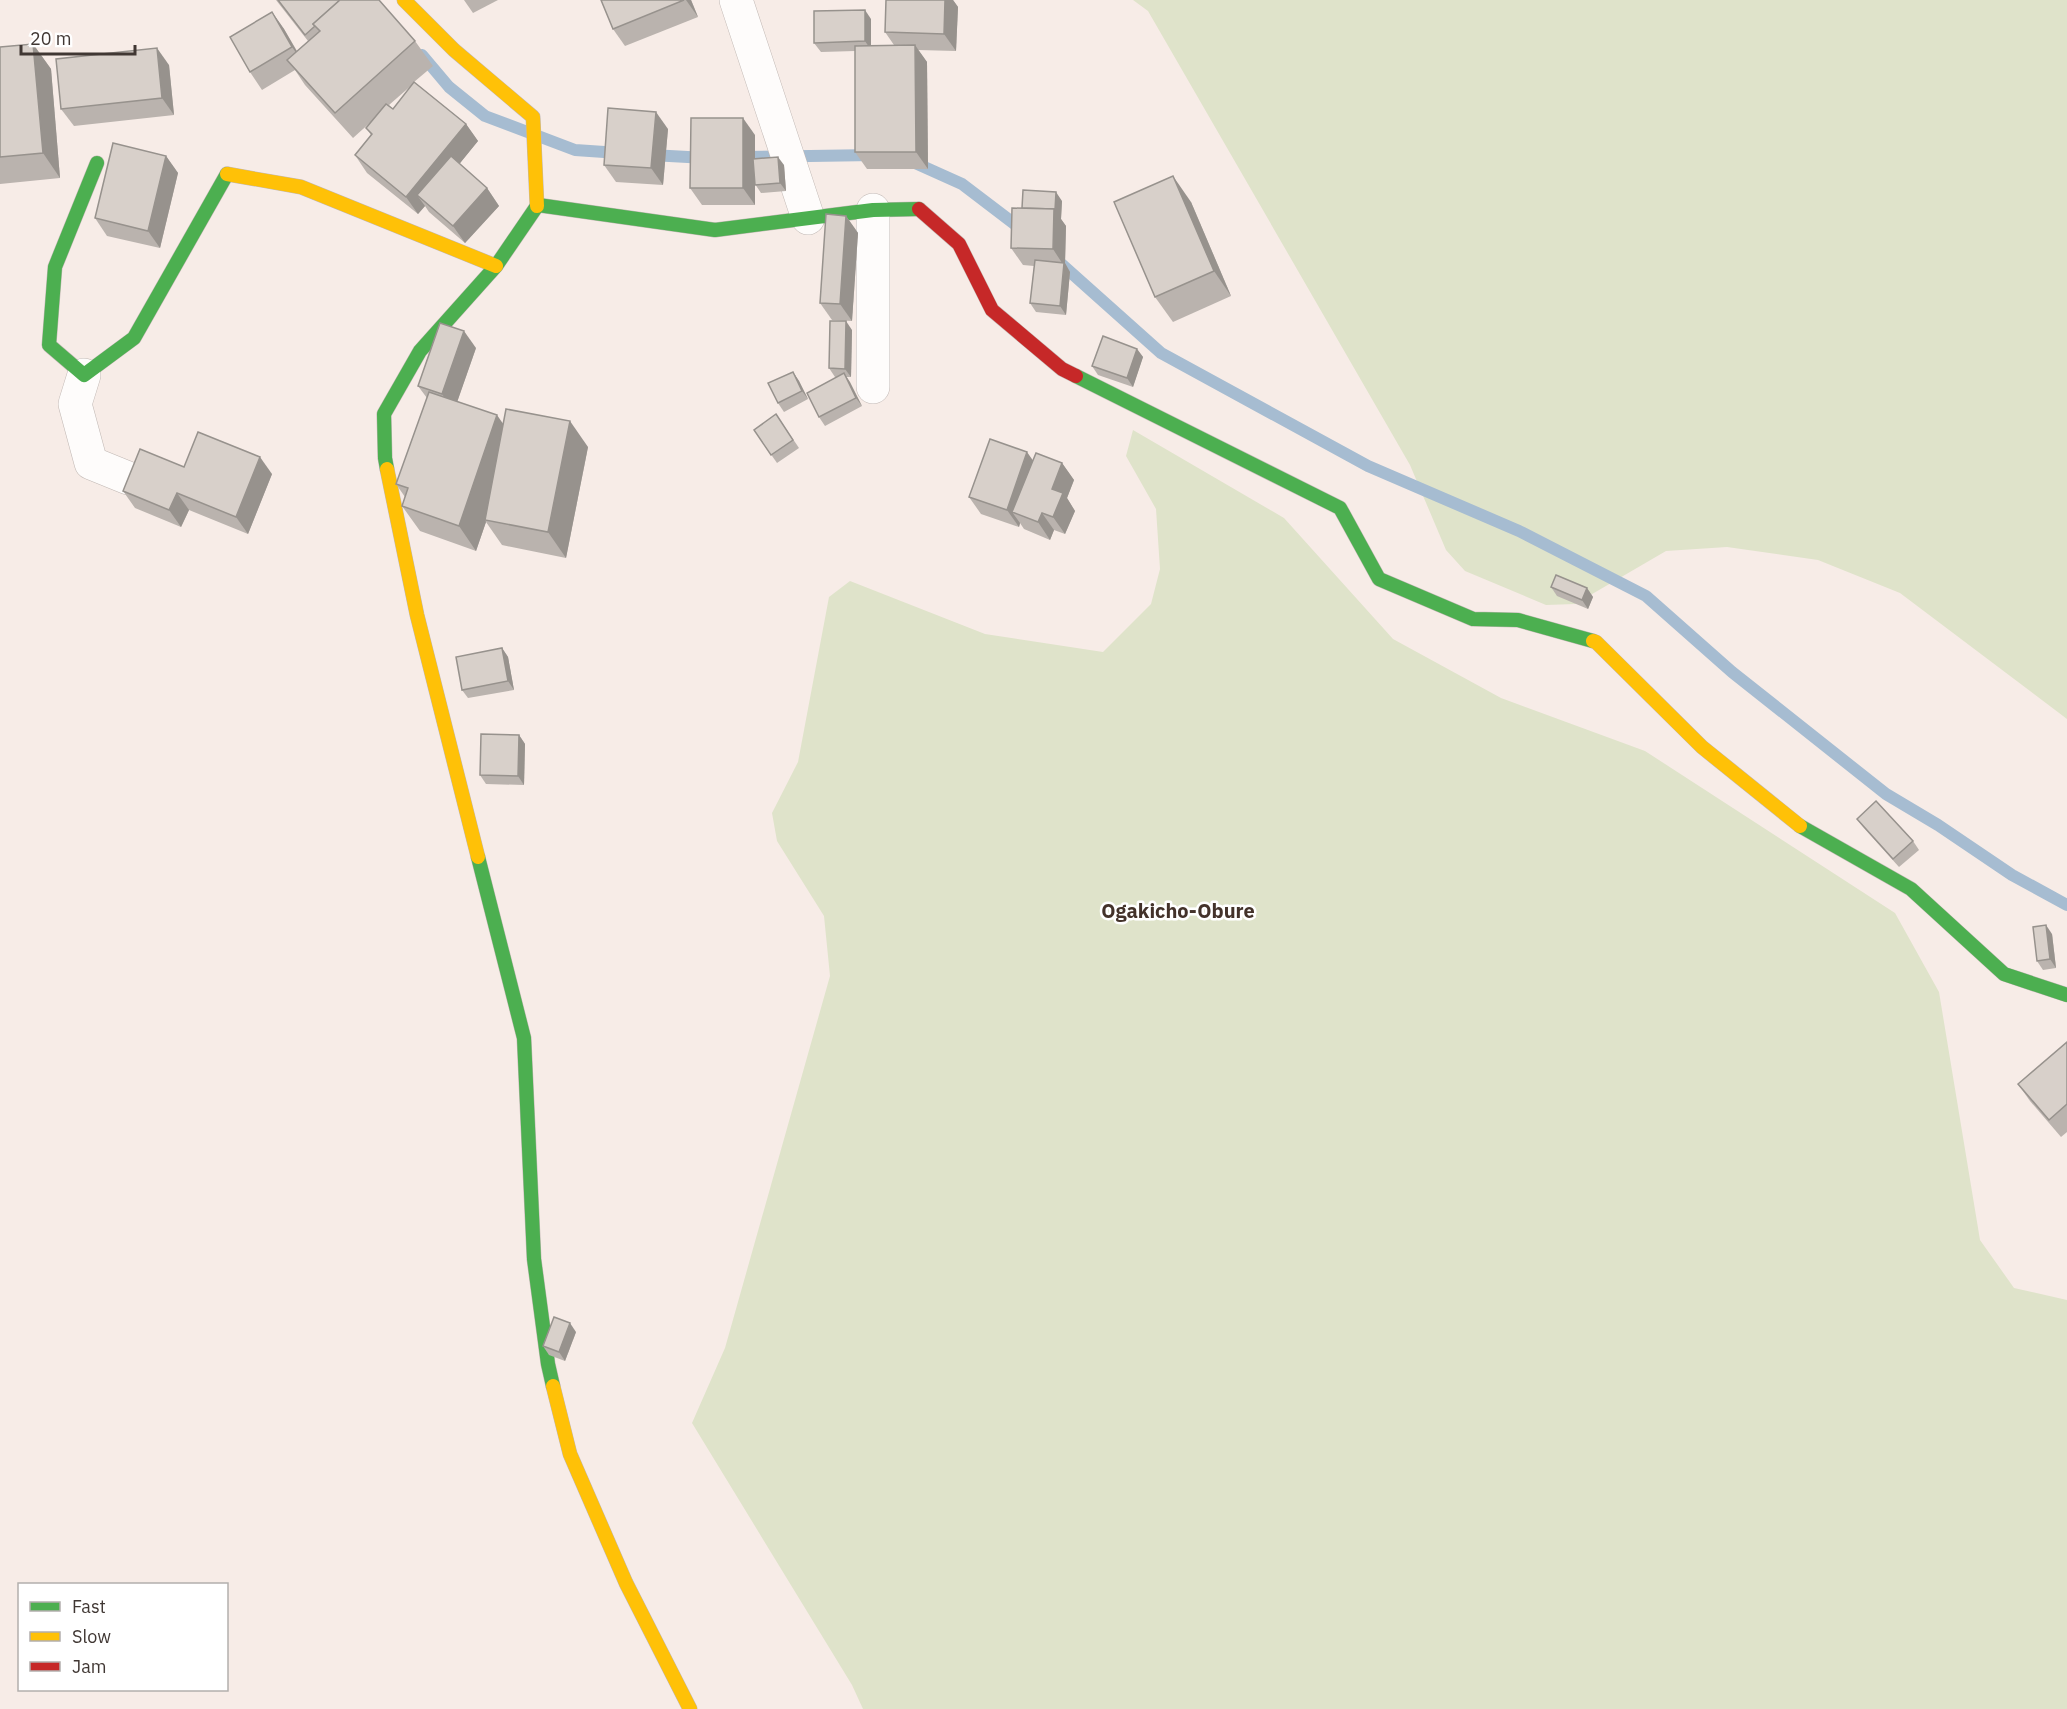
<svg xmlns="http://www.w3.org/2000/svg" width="2067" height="1709" font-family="'IBM Plex Sans',sans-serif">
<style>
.green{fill:#dfe3ca}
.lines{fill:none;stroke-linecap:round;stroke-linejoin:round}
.stream{stroke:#a6bcd1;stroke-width:12}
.street-casing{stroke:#c1b8b4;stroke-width:34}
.fast-casing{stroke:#c1b8b4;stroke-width:15}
.slow-casing{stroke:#c1b8b4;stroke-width:15}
.jam-casing{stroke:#c1b8b4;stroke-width:15}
.street{stroke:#fefcfb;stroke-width:33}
.fast{stroke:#4caf50;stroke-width:14}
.slow{stroke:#ffc107;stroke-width:14}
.jam{stroke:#c62828;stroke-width:14}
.wall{fill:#bab3ae;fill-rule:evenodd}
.shaded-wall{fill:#97928d}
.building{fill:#d8d0ca;stroke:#97928d;stroke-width:1.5}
.labels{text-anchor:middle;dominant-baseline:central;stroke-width:5;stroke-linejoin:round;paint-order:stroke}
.quarter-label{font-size:20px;font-weight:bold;fill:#43322a;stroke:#fff}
</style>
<rect width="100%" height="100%" fill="#f7ece7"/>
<g class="green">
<polygon points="1133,0 2067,0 2067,719 1900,593 1818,560 1727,547 1666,551 1575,604 1546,605 1465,571 1446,550 1410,465 1148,11"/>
<polygon points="1133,430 1284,518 1393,639 1501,698 1645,751 1895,913 1939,992 1980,1240 2014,1288 2067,1300 2067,1709 863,1709 852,1685 692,1423 725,1348 830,976 824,916 777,841 772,813 798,762 829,597 850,581 985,634 1103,652 1151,604 1160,569 1156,509 1126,456"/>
</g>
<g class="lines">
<g class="stream">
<polyline points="422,55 449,87 485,116 575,150 619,153"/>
<polyline points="651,155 706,158"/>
<polyline points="741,157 874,155"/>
<polyline points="913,162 962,184 1025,232"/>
<polyline points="1058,261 1161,353 1368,466 1519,531 1646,596 1732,672 1886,794 1938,825 2012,875 2067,905"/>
</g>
<defs>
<g id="street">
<polyline points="736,0 808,218"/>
<polyline points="84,375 75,404 91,463 128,478"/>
<polyline points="873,387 873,210"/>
</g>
<g id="fast">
<polyline points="97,163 55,267 49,345 84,375 134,338 227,174"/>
<polyline points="538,205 715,230 873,210 919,209"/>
<polyline points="1076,376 1340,508 1379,579 1473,619 1518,620 1593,641"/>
<polyline points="387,469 385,458 384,414 420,351 496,266 537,206"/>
<polyline points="1800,826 1911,889 2004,974 2067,995"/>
<polyline points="478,857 524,1038 534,1259 548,1364 553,1386"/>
</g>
<g id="slow">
<polyline points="404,0 454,50 533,117 537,206"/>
<polyline points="227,174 301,187 496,266"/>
<polyline points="387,469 417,615 478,857"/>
<polyline points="1593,641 1596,642 1702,747 1800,826"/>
<polyline points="553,1386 570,1454 626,1583 690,1709"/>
</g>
<polyline id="jam" points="919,209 959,244 992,310 1062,369 1076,376"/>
</defs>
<use href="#street" class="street-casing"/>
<use href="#fast" class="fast-casing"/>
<use href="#slow" class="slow-casing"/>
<use href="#jam" class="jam-casing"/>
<use href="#street" class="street"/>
<use href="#fast" class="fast"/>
<use href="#slow" class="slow"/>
<use href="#jam" class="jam"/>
</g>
<g class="wall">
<path d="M276,0H379L415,41L433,66L414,82L466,124L478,141L459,164L487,188L499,206L465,243L429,212L425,206L418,214L367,173L355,155L371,135L366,128L373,120L353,138L305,85L295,70L262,90L250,72L272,12L284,29L297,51L308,41ZM413,84L393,109L389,105Z"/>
<polygon points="464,0 498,0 473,13"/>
<polygon points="601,0 691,0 698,17 625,46 613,29"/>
<polygon points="886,0 953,0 958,7 956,51 918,50 927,62 928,169 867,169 855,152 855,51 821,52 814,43 871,19 871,46 894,45 885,32"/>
<polygon points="33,44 51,69 60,178 0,184 0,47"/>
<polygon points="169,65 174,115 74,126 61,109"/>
<polygon points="668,129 663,185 616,182 604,165"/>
<polygon points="755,135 755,159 784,165 786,191 761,193 755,184 755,205 702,205 690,188"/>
<polygon points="166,156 178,173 160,248 107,236 95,218"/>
<polygon points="1062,201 1061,219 1066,226 1065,263 1070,272 1066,315 1036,312 1030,303 1034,266 1023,265 1011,248 1022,208"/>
<polygon points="1191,202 1231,296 1173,322 1155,297"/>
<polygon points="846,216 858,233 852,321 832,320 820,303"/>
<polygon points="852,330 851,377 846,377 862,406 825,426 819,417 837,377 835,377 829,368"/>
<polygon points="476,348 457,402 503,424 588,447 566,558 502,545 486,522 476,551 420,531 402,506 405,497 396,484 427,398 418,386"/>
<polygon points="1137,349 1143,357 1133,387 1098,375 1092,366"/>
<polygon points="793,372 799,381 808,399 784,412 778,403"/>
<polygon points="776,414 799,448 777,463 754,430"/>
<polygon points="1033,460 1062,463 1074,480 1067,498 1075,511 1065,534 1054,530 1050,540 1024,529 1020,523 1019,527 981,514 969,497"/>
<polygon points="184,467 272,474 248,534 189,510 181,527 135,508 123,491"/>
<polygon points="1551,587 1587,588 1593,597 1588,609 1557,596"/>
<polygon points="502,648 508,657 514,690 468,698 462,690"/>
<polygon points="519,735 525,744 524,785 486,784 480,775"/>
<polygon points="1857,819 1913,841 1919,850 1899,867 1863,827"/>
<polygon points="2052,934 2056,968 2043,970 2037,961"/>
<polygon points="2067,1042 2067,1132 2061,1137 2030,1101 2018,1084"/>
<polygon points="576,1332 565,1361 549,1355 543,1346"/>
</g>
<g class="shaded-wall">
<polygon points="686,0 691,0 698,17"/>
<polygon points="945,0 953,0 958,7 956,51 944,34"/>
<polygon points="865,10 871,19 871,50 865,41"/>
<polygon points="272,12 284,29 304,64 292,47"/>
<polygon points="33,44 51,69 60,178 43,153"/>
<polygon points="915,45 927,62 928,169 916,152"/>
<polygon points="157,48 169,65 174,115 162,98"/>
<polygon points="656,112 668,129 663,185 651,168"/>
<polygon points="743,118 755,135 755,205 743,188"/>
<polygon points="466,124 478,141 427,204 417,195 425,206 418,214 406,197"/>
<polygon points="166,156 178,173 160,248 148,231"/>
<polygon points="778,157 784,165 786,191 780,183"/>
<polygon points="1173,176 1191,202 1231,296 1214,271"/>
<polygon points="487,188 499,206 465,243 453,226"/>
<polygon points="1056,192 1062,201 1061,219 1066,226 1065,263 1070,272 1066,315 1060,306 1064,266 1053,249 1054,209"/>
<polygon points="846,216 858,233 852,321 840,304"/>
<polygon points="846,321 852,330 851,377 845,369"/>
<polygon points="464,331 476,348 454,411 442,394"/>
<polygon points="1137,349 1143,357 1133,387 1127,378"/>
<polygon points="793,372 799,381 808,399 802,391"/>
<polygon points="844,373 850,382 862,406 856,398"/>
<polygon points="497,415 515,441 485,520 486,522 476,551 459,526"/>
<polygon points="570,421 588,447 566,558 548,532"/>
<polygon points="1027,452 1039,469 1012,512 1020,523 1019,527 1007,510"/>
<polygon points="260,457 272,474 248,534 236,517"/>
<polygon points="1062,463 1074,480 1067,498 1075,511 1065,534 1053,517 1052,489"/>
<polygon points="177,493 189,510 181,527 169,510"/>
<polygon points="1042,513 1054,530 1050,540 1038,522"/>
<polygon points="1587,588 1593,597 1588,609 1582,600"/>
<polygon points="502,648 508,657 514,690 508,681"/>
<polygon points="519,735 525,744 524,785 518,776"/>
<polygon points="2046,925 2052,934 2056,968 2050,959"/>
<polygon points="570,1323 576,1332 565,1361 559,1352"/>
</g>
<g class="building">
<polygon points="278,0 340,0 313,24 315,26 305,35"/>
<polygon points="340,0 379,0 415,41 335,113 287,60 320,31 313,24"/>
<polygon points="601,0 684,0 613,29"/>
<polygon points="886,0 945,0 944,34 885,32"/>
<polygon points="865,10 865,41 814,43 814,11"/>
<polygon points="272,12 292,47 250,72 230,37"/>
<polygon points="33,44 43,153 0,157 0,47"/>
<polygon points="915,45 916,152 855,152 855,46"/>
<polygon points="157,48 162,98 61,109 56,59"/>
<polygon points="414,82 466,124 406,197 355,155 372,134 366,128 386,104 393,109"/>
<polygon points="608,108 656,112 651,168 604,165"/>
<polygon points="691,118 743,118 743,188 690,188"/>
<polygon points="113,143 166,156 148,231 95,218"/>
<polygon points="451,156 487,188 453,226 417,195"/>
<polygon points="778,157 780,183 755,185 753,159"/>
<polygon points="1173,176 1214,271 1155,297 1114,202"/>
<polygon points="1023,190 1056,192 1055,210 1054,209 1022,208"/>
<polygon points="1012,208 1054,209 1053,249 1011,248"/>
<polygon points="826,214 846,216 840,304 820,303"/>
<polygon points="1035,260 1064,263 1060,306 1030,303"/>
<polygon points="830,321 846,321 845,369 829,368"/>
<polygon points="440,323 464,331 442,394 418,386"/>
<polygon points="1103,336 1137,349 1127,378 1092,366"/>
<polygon points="793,372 802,391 778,403 768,383"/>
<polygon points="844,373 856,398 819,417 807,393"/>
<polygon points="429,392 497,415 459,526 402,506 408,488 396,484"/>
<polygon points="506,409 570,421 548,532 485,520"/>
<polygon points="776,414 793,440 771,455 754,430"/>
<polygon points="198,432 260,457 236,517 177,493 169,510 123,491 140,449 184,467"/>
<polygon points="990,439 1027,452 1007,510 969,497"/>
<polygon points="1036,453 1062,463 1052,489 1063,493 1053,517 1042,513 1038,522 1012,512"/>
<polygon points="1556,575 1587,588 1582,600 1551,587"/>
<polygon points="502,648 508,681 462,690 456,657"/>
<polygon points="481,734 519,735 518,776 480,775"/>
<polygon points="1876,801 1913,841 1893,859 1857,819"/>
<polygon points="2046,925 2050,959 2037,961 2033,927"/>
<polygon points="2067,1042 2067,1104 2049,1120 2018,1084"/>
<polygon points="554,1317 570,1323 559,1352 543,1346"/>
</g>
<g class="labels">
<g class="quarter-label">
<text x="1178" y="910">Ogakicho-Obure</text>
</g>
</g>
<rect x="18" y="1583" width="210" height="108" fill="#ffffff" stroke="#b3afad" stroke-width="1.5"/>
<rect x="30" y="1602" width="30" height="9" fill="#4caf50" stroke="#b3afad" stroke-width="1.5"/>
<text x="72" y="1613" font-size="18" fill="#403733">Fast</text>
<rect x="30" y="1632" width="30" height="9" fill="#ffc107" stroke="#b3afad" stroke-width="1.5"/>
<text x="72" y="1643" font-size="18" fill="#403733">Slow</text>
<rect x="30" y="1662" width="30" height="9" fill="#c62828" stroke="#b3afad" stroke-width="1.5"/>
<text x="72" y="1673" font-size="18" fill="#403733">Jam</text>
<path d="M21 45v9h114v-9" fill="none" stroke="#403733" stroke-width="3"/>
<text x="30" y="45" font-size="18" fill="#403733" stroke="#ffffff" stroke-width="4.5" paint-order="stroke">20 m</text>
</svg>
